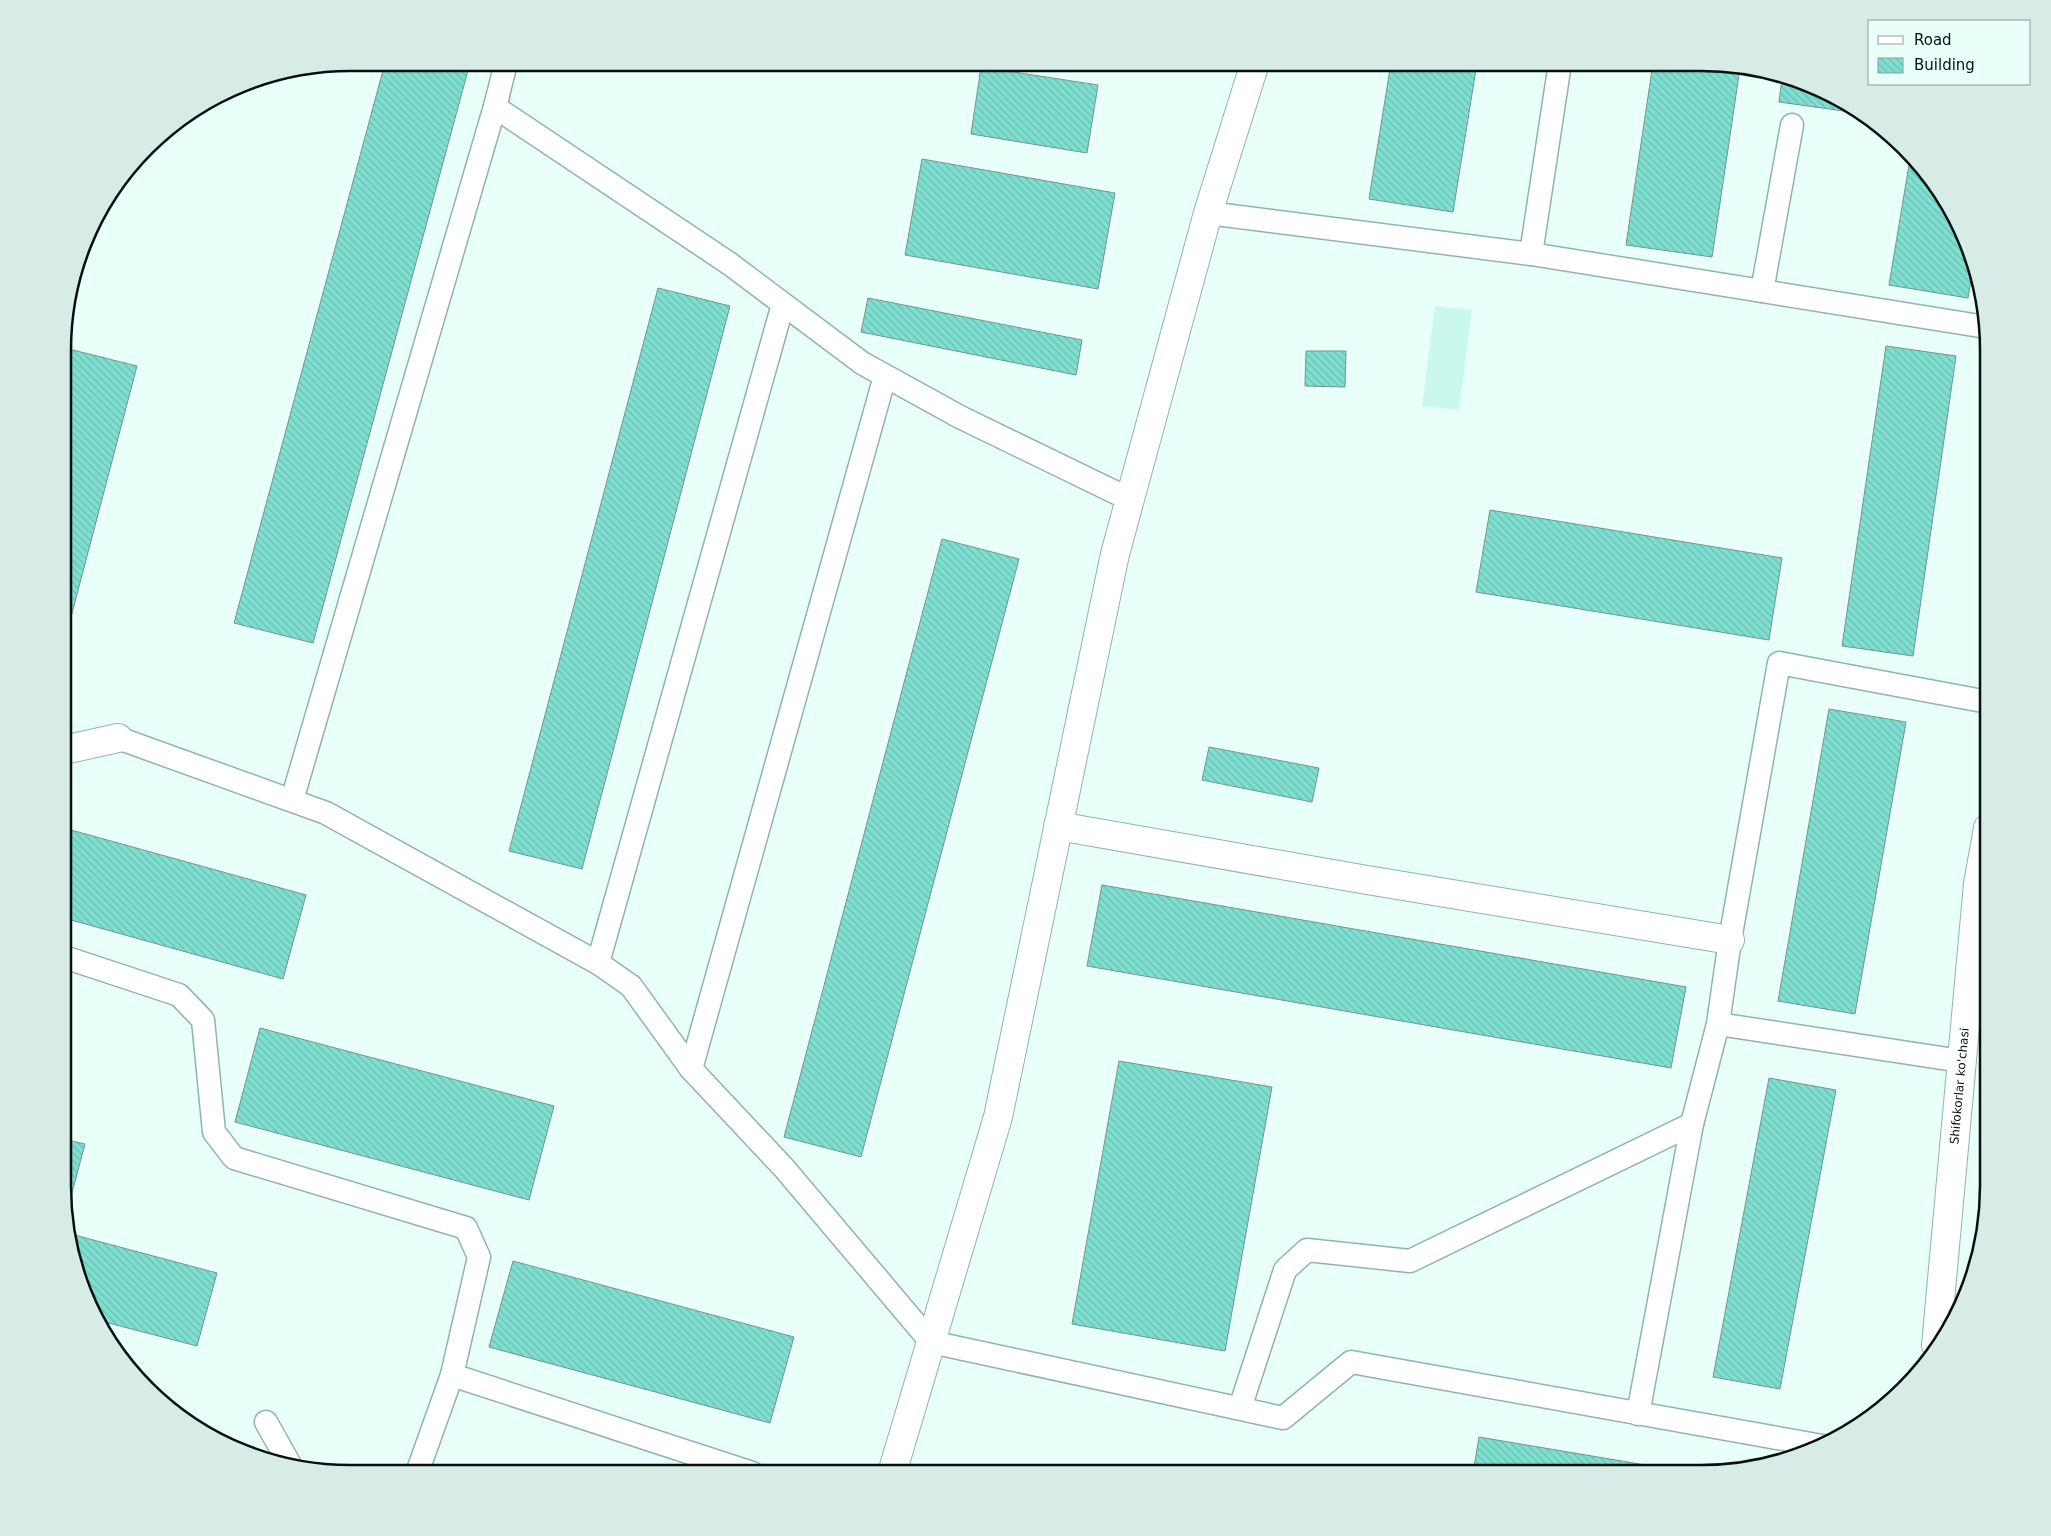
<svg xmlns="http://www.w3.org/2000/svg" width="2051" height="1536" font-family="'DejaVu Sans',sans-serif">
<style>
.built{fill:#caf8ef}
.building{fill:url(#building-back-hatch);stroke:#73958f}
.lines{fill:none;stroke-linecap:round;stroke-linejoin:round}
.service-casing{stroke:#91b3ad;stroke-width:25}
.minor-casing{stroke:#91b3ad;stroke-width:30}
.tertiary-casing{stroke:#91b3ad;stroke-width:30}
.service{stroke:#fff;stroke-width:22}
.minor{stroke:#fff;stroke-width:28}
.tertiary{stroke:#fff;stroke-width:28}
.labels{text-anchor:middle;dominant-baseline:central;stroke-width:4;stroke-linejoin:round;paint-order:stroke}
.street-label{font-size:12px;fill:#05110f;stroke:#e9fffa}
.rim{fill:none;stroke:#05110f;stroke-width:2.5}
</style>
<defs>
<pattern id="building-back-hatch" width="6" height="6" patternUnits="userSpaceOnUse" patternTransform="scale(1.25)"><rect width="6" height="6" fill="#7fdfd0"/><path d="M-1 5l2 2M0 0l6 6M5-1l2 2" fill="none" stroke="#6cbeb1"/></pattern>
</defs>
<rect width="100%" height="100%" fill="#e9fffa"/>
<polygon class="built" points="1435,306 1472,310 1459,410 1422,406"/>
<g class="building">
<polygon points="385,63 470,63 313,643 234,623"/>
<polygon points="1391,63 1477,63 1453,212 1369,199"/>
<polygon points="1653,63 1720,63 1740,68 1712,257 1626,245"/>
<polygon points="981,67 1098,85 1087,153 971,134"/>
<polygon points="1782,78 1811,84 1851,109 1851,112 1779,102"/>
<polygon points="922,159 1115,193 1098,289 905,255"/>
<polygon points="1910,159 1959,223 1974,263 1968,298 1889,285"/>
<polygon points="658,288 730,306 582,869 509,851"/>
<polygon points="868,298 1082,340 1076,375 861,332"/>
<polygon points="1886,346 1956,356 1913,656 1842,646"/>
<polygon points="65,348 137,366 66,636 64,636"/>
<polygon points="1306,351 1346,351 1345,387 1305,386"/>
<polygon points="1490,510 1782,558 1769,640 1476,592"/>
<polygon points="942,539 1019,559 861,1157 784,1137"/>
<polygon points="1829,709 1906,722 1855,1014 1778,1001"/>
<polygon points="1209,747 1319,768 1312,802 1202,780"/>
<polygon points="64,828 306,895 283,979 64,918"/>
<polygon points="1102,885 1686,987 1671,1068 1087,966"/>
<polygon points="260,1028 554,1106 529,1200 235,1122"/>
<polygon points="1119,1061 1272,1087 1225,1351 1072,1324"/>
<polygon points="1769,1078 1836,1090 1780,1389 1713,1377"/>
<polygon points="63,1139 85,1144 66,1215 63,1205"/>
<polygon points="71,1234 217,1273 197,1346 97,1320 92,1313"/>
<polygon points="513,1261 794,1337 770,1423 489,1347"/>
<polygon points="1479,1437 1693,1473 1473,1473"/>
</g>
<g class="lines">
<defs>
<g id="service">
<polyline points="506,63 495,107 730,264 862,363 960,417 1131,500"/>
<polyline points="1208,213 1531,254 1986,327"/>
<polyline points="1531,254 1560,63"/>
<polyline points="1762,291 1792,125"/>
<polyline points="118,738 326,813 598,963 631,986 691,1069 784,1168 931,1342 1283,1418 1351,1362 1822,1446"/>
<polyline points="292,800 498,96"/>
<polyline points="64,957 179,995 203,1020 214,1132 234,1158 466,1228 479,1257 452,1375 417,1473"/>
<polyline points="598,963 783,304"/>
<polyline points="1961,1061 1718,1024 1730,940 1779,663 1988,702"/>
<polyline points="691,1069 885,376"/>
<polyline points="452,1375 752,1473"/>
<polyline points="1240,1408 1285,1270 1307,1250 1410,1261 1692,1124"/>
<polyline points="1638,1414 1692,1124 1718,1024"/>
<polyline points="266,1422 289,1463"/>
</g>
<g id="minor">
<polyline points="64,750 118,738"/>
<polyline points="1058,826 1367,880 1730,940"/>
<polyline points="892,1473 998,1117 1115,554 1208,213 1255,63"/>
</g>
<g id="tertiary">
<path id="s1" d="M1936,1345L1978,884L1988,828"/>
</g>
</defs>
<use href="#service" class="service-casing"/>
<use href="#minor" class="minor-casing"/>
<use href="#tertiary" class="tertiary-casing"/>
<use href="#service" class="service"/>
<use href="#minor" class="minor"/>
<use href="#tertiary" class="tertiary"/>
</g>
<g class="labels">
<g class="street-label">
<text stroke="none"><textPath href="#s1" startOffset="260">Shifokorlar ko'chasi</textPath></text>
</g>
</g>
<path d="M0 0H2051V1536H0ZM350 71H1701A279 279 0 0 1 1980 350V1186A279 279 0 0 1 1701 1465H350A279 279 0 0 1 71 1186V350A279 279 0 0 1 350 71Z" fill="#d7ece7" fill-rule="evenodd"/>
<path class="rim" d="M350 71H1701A279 279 0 0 1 1980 350V1186A279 279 0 0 1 1701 1465H350A279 279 0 0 1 71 1186V350A279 279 0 0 1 350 71Z"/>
<rect x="1868" y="20" width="162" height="65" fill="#e9fffa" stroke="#8ea09c"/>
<rect x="1878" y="36" width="25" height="8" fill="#ffffff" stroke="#8ea09c"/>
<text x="1914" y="45" font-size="15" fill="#05110f">Road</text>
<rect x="1878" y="58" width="25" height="15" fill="url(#building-back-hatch)" stroke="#8ea09c"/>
<text x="1914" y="70" font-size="15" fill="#05110f">Building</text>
</svg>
